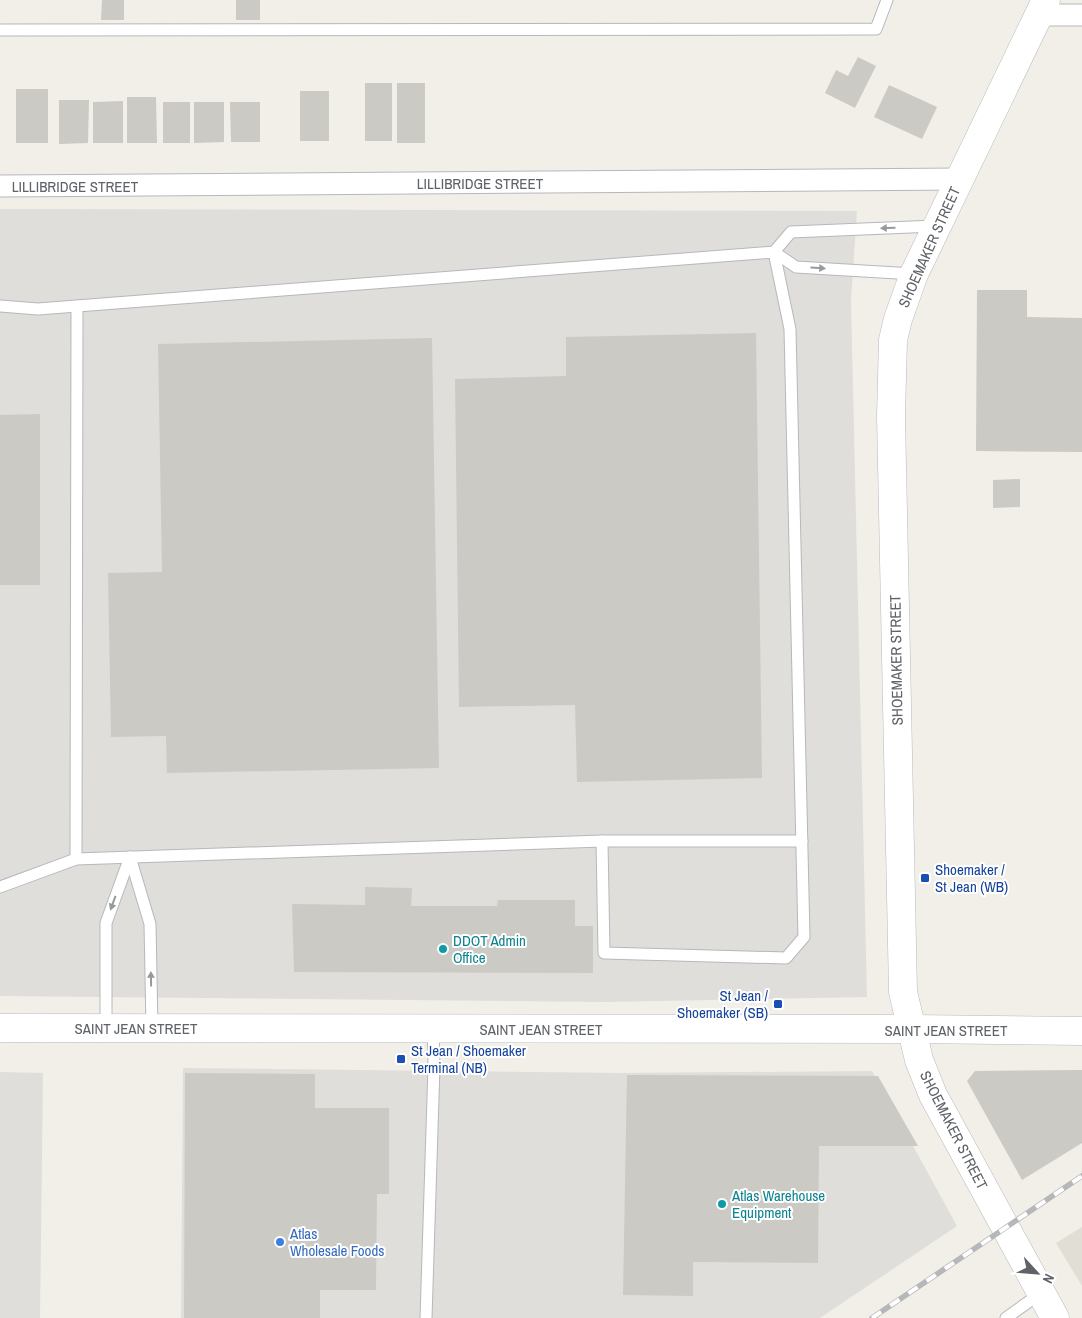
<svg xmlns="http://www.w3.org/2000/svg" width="1082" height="1318" font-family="'Archivo Narrow',sans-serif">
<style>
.industrial{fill:#e0deda}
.education{fill:#e1ded6}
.building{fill:#cccac5}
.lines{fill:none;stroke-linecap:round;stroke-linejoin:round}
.lane-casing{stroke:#b5b8bc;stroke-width:13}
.street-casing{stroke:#b5b8bc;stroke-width:23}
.secondary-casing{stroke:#b6babf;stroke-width:29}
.lane{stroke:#fff;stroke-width:11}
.street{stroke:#fff;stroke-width:21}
.secondary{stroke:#fff;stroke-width:28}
.rail-casing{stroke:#b6b7b8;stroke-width:5.5}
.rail{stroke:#fff;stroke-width:4;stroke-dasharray:11;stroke-linecap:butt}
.oneway{fill:#979a9d}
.transit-dot{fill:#1a4fb4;stroke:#fff;stroke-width:2}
.culture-dot{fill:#0f9aa8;stroke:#fff;stroke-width:2}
.shop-dot{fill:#3f7fe0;stroke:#fff;stroke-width:2}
.labels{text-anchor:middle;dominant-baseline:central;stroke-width:4;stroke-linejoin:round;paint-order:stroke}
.street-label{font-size:15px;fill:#5f6368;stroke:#fff}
.transit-label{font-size:15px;fill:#164399;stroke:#fff;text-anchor:start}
.culture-label{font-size:15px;fill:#0d838f;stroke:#fff;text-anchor:start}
.shop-label{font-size:15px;fill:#366cbe;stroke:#fff;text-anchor:start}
</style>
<rect width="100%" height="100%" fill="#f1efe8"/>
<g class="industrial">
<polygon points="0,209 857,211 851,301 867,997 605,1002 0,996"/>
<polygon points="183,1068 622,1073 872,1071 957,1226 820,1318 181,1318"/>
<polygon points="0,1072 43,1073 40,1318 0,1318"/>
</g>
<polygon class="education" points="1082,1227 1082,1286 1056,1243"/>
<g class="building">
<polygon points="102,0 124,0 124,20 101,20"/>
<rect x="236" y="0" width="24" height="20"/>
<polygon points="858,57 876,66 855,108 825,93 836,70 848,76"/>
<rect x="365" y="83" width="27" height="58"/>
<rect x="397" y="83" width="28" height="60"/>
<polygon points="889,85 937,107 922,139 874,117"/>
<rect x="16" y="89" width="32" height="54"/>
<rect x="300" y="91" width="29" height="50"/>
<polygon points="127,97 156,97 157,143 127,143"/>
<polygon points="59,100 89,100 88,143 59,144"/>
<polygon points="123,101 123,143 93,143 93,102"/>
<rect x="163" y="102" width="27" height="41"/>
<polygon points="194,102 224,102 224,142 194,143"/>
<polygon points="230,102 260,102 260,142 231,142"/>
<polygon points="977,290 1027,290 1027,317 1082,318 1082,452 976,451"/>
<polygon points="756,333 762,778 577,782 575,705 459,707 455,379 566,376 566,337"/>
<polygon points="432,338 439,768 167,773 166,736 111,737 108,573 162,572 158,344"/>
<polygon points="40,414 40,585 0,585 0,415"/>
<polygon points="1020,479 1020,507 993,508 993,480"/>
<polygon points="365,887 412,888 411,906 497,906 498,900 575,900 575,926 593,926 593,973 294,972 292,904 365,905"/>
<polygon points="1082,1070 1082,1143 1022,1180 967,1081 975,1071"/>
<polygon points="185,1073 315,1074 315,1108 389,1108 389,1194 377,1194 376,1290 320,1290 320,1318 184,1318"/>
<polygon points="627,1075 878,1076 918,1146 819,1146 818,1263 693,1262 693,1296 623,1295"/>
</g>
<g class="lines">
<defs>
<g id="lane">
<polyline points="0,30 876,29 887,0"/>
<polyline points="774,252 791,232 935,226"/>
<polyline points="0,306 38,309 774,252 796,267 914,274"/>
<polyline points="602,841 802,841"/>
<polyline points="130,857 150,924 152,1028"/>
<polyline points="76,859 77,306"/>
<polyline points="0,887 76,859 602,841 604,953 786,958 804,937 790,329 774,252"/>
<polyline points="106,1028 106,923 130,857"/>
<polyline points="426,1318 434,1066 433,1028"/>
<polyline points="1006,1318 1041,1293"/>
</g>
<g id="street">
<polyline points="1038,15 1082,15"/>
<polyline points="0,186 960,179"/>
</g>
<g id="secondary">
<polyline points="1046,0 914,274 898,319 893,340 891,416 903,992 919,1060 933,1095 1055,1318"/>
<polyline points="0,1028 912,1029 1082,1031"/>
</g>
</defs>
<use href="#lane" class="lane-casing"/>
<use href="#street" class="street-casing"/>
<use href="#secondary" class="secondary-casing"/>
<use href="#lane" class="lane"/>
<use href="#street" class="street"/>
<use href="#secondary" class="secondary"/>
<defs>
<polyline id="rail" points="872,1318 1082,1176"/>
</defs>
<use href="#rail" class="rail-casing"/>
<use href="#rail" class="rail"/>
</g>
<defs><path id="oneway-solid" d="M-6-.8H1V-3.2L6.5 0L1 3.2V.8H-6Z" transform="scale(1.25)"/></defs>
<g class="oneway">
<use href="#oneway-solid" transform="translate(888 228) rotate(178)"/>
<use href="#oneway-solid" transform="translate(818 268) rotate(3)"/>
<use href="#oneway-solid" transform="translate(113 903) rotate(110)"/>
<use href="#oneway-solid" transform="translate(151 979) rotate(-91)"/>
</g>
<g class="transit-dot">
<rect x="920" y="873" width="10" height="10" rx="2.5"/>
<rect x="773" y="999" width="10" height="10" rx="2.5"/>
<rect x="396" y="1054" width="10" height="10" rx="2.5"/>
</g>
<g class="culture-dot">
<circle cx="443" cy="949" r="5"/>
<circle cx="722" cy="1204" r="5"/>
</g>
<circle class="shop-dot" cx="280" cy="1242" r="5"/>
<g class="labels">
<g class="street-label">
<text x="480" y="183">LILLIBRIDGE STREET</text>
<text x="75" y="186">LILLIBRIDGE STREET</text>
<text transform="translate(929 247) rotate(-66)">SHOEMAKER STREET</text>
<text transform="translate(896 660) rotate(-91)">SHOEMAKER STREET</text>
<text x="136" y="1028">SAINT JEAN STREET</text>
<text x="541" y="1029">SAINT JEAN STREET</text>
<text x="946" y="1030">SAINT JEAN STREET</text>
<text transform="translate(954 1130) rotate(63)">SHOEMAKER STREET</text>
</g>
<g class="transit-label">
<text x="935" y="869">Shoemaker /<tspan x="935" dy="17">St Jean (WB)</tspan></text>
<text x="768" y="995" text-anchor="end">St Jean /<tspan x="768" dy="17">Shoemaker (SB)</tspan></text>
<text x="411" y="1050">St Jean / Shoemaker<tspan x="411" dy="17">Terminal (NB)</tspan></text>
</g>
<g class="culture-label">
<text x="453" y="940">DDOT Admin<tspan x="453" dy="17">Office</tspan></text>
<text x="732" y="1195">Atlas Warehouse<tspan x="732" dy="17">Equipment</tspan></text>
</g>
<g class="shop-label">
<text x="290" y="1233">Atlas<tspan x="290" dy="17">Wholesale Foods</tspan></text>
</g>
</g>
<g transform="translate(1037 1273) rotate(116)" stroke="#ffffff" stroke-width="4" paint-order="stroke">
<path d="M0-4L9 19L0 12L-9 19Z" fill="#5f6368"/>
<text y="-8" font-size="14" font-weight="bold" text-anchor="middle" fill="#5f6368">N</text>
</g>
</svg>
